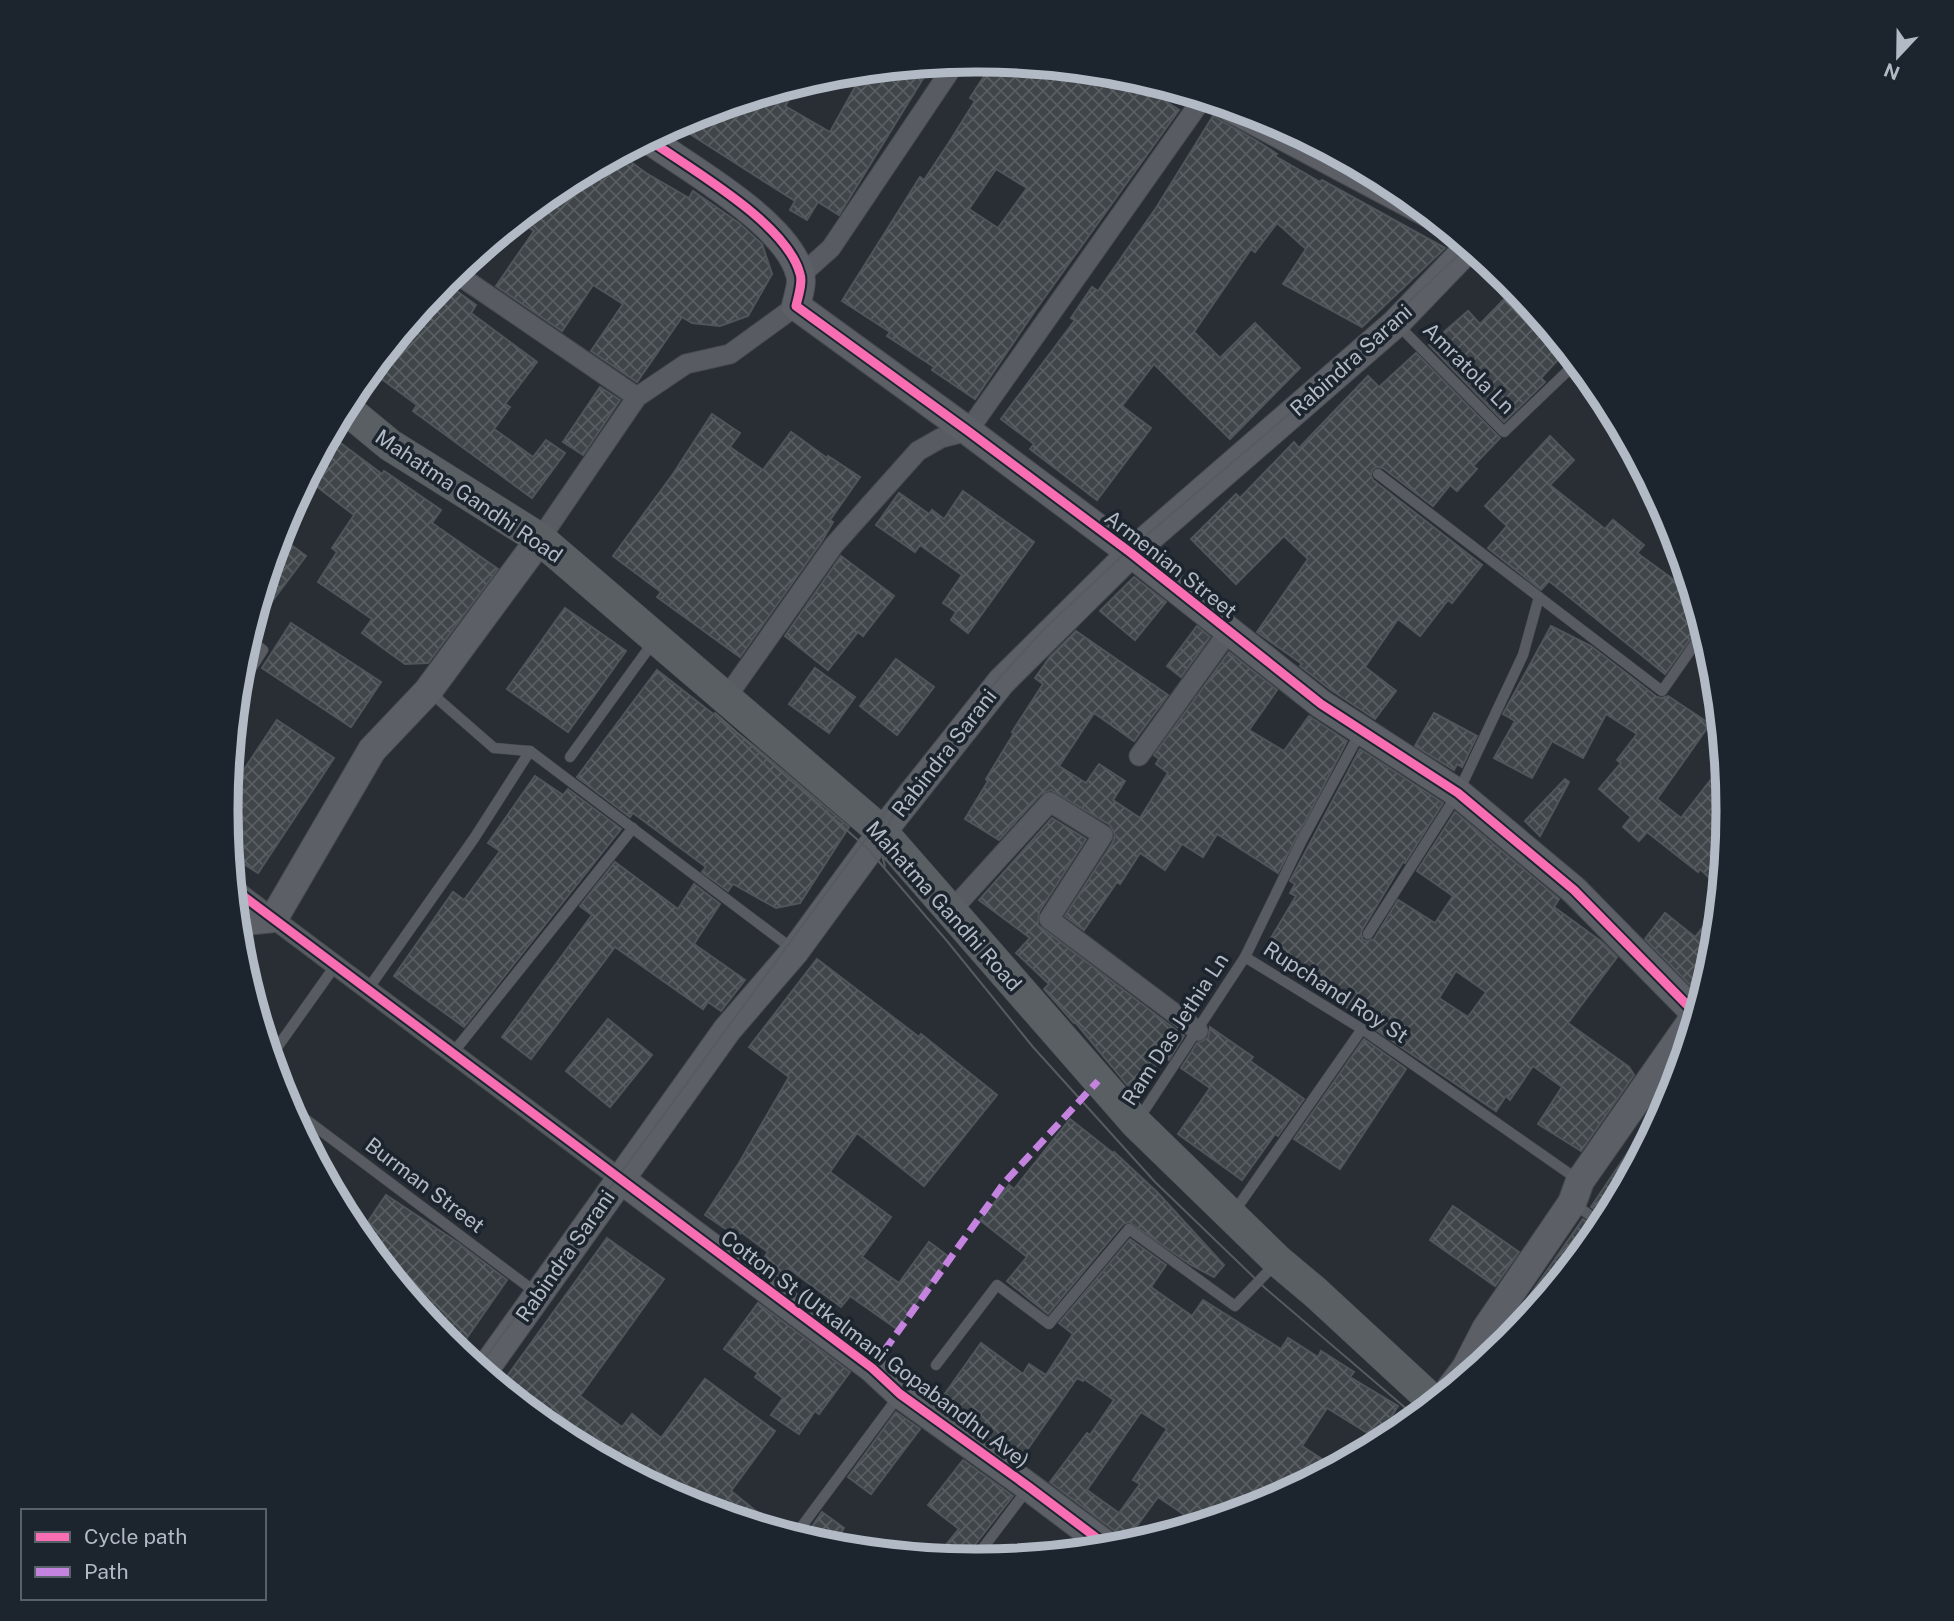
<svg xmlns="http://www.w3.org/2000/svg" width="1954" height="1621" font-family="'Public Sans',sans-serif">
<style>
.building{fill:url(#building-cross-hatch);stroke:#50555b;stroke-width:2;fill-rule:evenodd}
.lines{fill:none;stroke-linecap:round;stroke-linejoin:round}
.lane-casing{stroke:#464a4f;stroke-width:11}
.street-casing{stroke:#464a4f;stroke-width:21}
.secondary-casing{stroke:#464a4f;stroke-width:30}
.primary-casing{stroke:#464a51;stroke-width:33}
.lane{stroke:#585c62;stroke-width:10}
.street{stroke:#585c62;stroke-width:19}
.secondary{stroke:#5c6066;stroke-width:28}
.primary{stroke:#5a5f64;stroke-width:32}
.tram{stroke:#575b60;stroke-width:2}
.quiet{stroke:#c483df;stroke-width:7;stroke-dasharray:14 7;stroke-linecap:butt}
.cycleway-casing{stroke:#1c242e;stroke-width:13}
.cycleway{stroke:#f96db3;stroke-width:9}
.labels{text-anchor:middle;dominant-baseline:central;stroke-width:7;stroke-linejoin:round;paint-order:stroke}
.street-label{font-size:21px;fill:#b2bac5;stroke:#1c242e}
.rim{fill:none;stroke:#b2bac5;stroke-width:9}
</style>
<defs>
<pattern id="building-cross-hatch" width="8" height="8" patternUnits="userSpaceOnUse" patternTransform="scale(1.75)"><rect width="8" height="8" fill="#40454a"/><path d="M0 0l8 8M0 8l8-8" fill="none" stroke="#595e63"/></pattern>
</defs>
<rect width="100%" height="100%" fill="#282e34"/>
<g class="building">
<path d="M994,61L1124,74L1179,110L1037,308L975,399L932,370L934,367L887,336L890,332L842,301L920,177L924,180L948,144L975,101L970,98ZM996,169L1027,188L998,228L969,209Z"/>
<polygon points="932,64 839,215 818,202 807,220 790,210 795,201 690,134 705,112 800,83 785,106 830,132 864,71"/>
<polygon points="1213,116 1257,141 1277,154 1275,156 1320,182 1322,180 1445,248 1362,327 1283,284 1306,249 1277,223 1255,252 1251,249 1194,332 1220,358 1255,323 1300,368 1230,439 1154,364 1122,406 1151,428 1097,500 1030,449 1034,444 1001,419 1075,320 1071,318 1092,287 1098,291 1156,208"/>
<polygon points="620,154 646,173 689,198 693,191 739,223 762,244 772,274 748,316 720,326 692,323 682,317 637,382 591,351 623,304 593,285 562,331 496,286 534,231 518,220 560,186"/>
<polygon points="444,282 476,305 471,313 537,362 505,404 510,407 494,429 533,457 546,440 565,453 532,498 413,411 417,405 371,371"/>
<polygon points="1515,288 1566,351 1541,378 1545,382 1504,422 1429,345 1468,311 1480,324"/>
<polygon points="1416,353 1500,438 1473,466 1477,469 1457,491 1450,485 1433,506 1383,468 1376,467 1372,470 1371,476 1373,480 1482,565 1452,603 1448,600 1420,636 1398,619 1365,667 1396,691 1375,719 1331,690 1300,666 1302,664 1257,632 1308,559 1284,536 1236,584 1191,539 1236,494 1240,498 1294,442 1299,448 1368,376 1379,387"/>
<polygon points="600,387 620,400 583,455 563,442"/>
<polygon points="712,414 740,433 730,447 763,470 791,432 827,458 828,456 860,477 830,520 833,522 822,541 740,657 657,597 661,592 613,556 673,474"/>
<polygon points="330,435 382,474 384,471 441,510 432,523 498,569 428,663 405,664 362,633 372,619 318,582 337,552 332,548 354,515 307,479"/>
<polygon points="1550,436 1574,460 1550,485 1605,529 1613,520 1644,545 1637,553 1692,593 1701,624 1665,674 1549,581 1541,590 1488,548 1507,526 1485,506"/>
<polygon points="963,491 1034,542 968,633 951,620 956,612 943,603 962,575 920,545 915,552 876,525 899,493 929,514 932,510 944,519"/>
<polygon points="279,536 306,556 255,624 253,623"/>
<polygon points="841,556 894,596 863,636 858,632 828,670 785,636"/>
<polygon points="1134,577 1166,602 1135,640 1100,611"/>
<polygon points="565,608 626,651 568,732 507,689"/>
<polygon points="291,623 381,682 351,727 262,668"/>
<polygon points="1197,626 1210,637 1181,677 1167,666"/>
<polygon points="1551,626 1591,646 1657,697 1662,698 1668,696 1710,724 1657,799 1681,818 1723,764 1728,811 1720,888 1700,869 1698,872 1647,832 1639,841 1623,827 1631,817 1599,789 1621,763 1617,760 1637,734 1606,714 1583,758 1552,741 1532,778 1494,758 1515,721 1503,714"/>
<polygon points="1076,631 1168,695 1134,741 1094,713 1059,766 1086,783 1099,764 1125,781 1113,800 1140,818 1168,773 1156,764 1159,759 1154,755 1229,652 1277,690 1249,730 1284,751 1309,716 1347,741 1278,873 1217,834 1203,857 1182,844 1165,870 1140,853 1120,884 1117,882 1084,930 1065,916 1113,842 1115,835 1110,825 1051,790 1041,794 999,840 965,819 988,781 986,779 1014,733 1012,732 1043,684 1035,678 1050,657"/>
<polygon points="896,659 934,687 897,735 860,706"/>
<polygon points="815,668 855,697 829,733 789,704"/>
<polygon points="657,670 754,746 849,827 800,903 776,908 733,884 728,891 702,872 706,867 633,813 630,817 577,777"/>
<polygon points="1434,713 1477,736 1462,767 1457,764 1454,770 1415,746"/>
<polygon points="277,720 334,758 258,873 230,855 226,810 227,795"/>
<path d="M1360,749L1443,803L1405,863L1403,862L1362,930L1361,934L1363,940L1368,941L1374,939L1398,900L1435,923L1453,896L1417,871L1455,812L1559,899L1554,907L1602,942L1617,957L1568,1023L1629,1067L1634,1075L1581,1151L1538,1124L1562,1087L1533,1066L1510,1100L1506,1096L1496,1111L1367,1024L1366,1019L1324,994L1326,991L1289,968L1292,963L1265,948L1296,896L1290,893L1295,884L1290,881ZM1456,971L1486,992L1468,1017L1439,998Z"/>
<polygon points="535,776 563,795 568,789 621,829 464,1027 394,976 453,892 464,900 500,851 488,843"/>
<polygon points="1565,779 1569,782 1540,836 1525,821"/>
<polygon points="1052,818 1086,839 1039,912 1038,925 1184,1036 1169,1060 1164,1056 1133,1092 1075,1022 1074,1023 1044,989 1049,984 1016,953 1030,938 979,900"/>
<polygon points="615,862 678,909 694,884 720,904 694,944 745,980 721,1011 708,1002 703,1009 615,947 531,1059 502,1037 592,915 580,906"/>
<polygon points="1718,908 1713,957 1704,988 1699,994 1645,939 1665,913 1695,937"/>
<polygon points="817,959 919,1037 921,1034 997,1095 924,1186 857,1133 830,1172 891,1217 862,1257 899,1283 929,1242 949,1257 897,1329 850,1296 841,1307 788,1268 780,1278 760,1263 768,1252 741,1232 738,1237 705,1215 739,1163 789,1077 749,1047"/>
<polygon points="608,1019 652,1055 610,1107 566,1071"/>
<polygon points="1210,1027 1253,1057 1250,1061 1304,1099 1278,1136 1275,1134 1242,1180 1178,1134 1210,1088 1181,1068 1197,1043 1208,1038"/>
<polygon points="1364,1039 1406,1069 1340,1169 1294,1139"/>
<polygon points="1070,1119 1113,1153 1114,1152 1158,1193 1224,1265 1214,1277 1191,1265 1129,1222 1123,1224 1048,1314 1007,1281 1027,1257 980,1220 1009,1185 1014,1189"/>
<polygon points="1632,1146 1642,1152 1607,1218 1591,1207"/>
<polygon points="386,1195 457,1242 507,1280 461,1346 435,1328 359,1235"/>
<polygon points="1453,1206 1519,1252 1495,1286 1430,1240"/>
<polygon points="1583,1219 1599,1230 1508,1342 1491,1355 1500,1338"/>
<polygon points="607,1238 664,1279 580,1396 622,1427 632,1414 661,1438 705,1379 775,1431 731,1491 782,1532 689,1504 559,1435 500,1386"/>
<path d="M1130,1239L1166,1265L1151,1287L1192,1316L1203,1300L1281,1349L1288,1338L1318,1357L1321,1351L1354,1372L1350,1377L1398,1406L1377,1439L1327,1408L1302,1446L1334,1467L1264,1504L1198,1524L1158,1497L1125,1542L1120,1535L1050,1482L1087,1433L1090,1435L1114,1400L1084,1379L1083,1381L1077,1378L1020,1460L939,1402L981,1343L1023,1374L1029,1364L1046,1375L1073,1334L1059,1323ZM1141,1412L1167,1429L1133,1480L1140,1484L1119,1513L1087,1490Z"/>
<polygon points="758,1303 850,1372 819,1414 815,1411 799,1434 771,1415 783,1398 755,1377 758,1373 724,1349"/>
<polygon points="896,1412 920,1429 871,1494 848,1477"/>
<polygon points="963,1460 1013,1496 963,1560 936,1557 959,1529 928,1505"/>
<polygon points="822,1512 844,1528 831,1547 807,1534"/>
</g>
<g class="lines">
<defs>
<g id="lane">
<polyline points="1397,324 1504,432 1576,363"/>
<polyline points="1539,597 1662,691 1704,631"/>
<polyline points="238,689 263,650 248,638"/>
<polyline points="431,693 494,748 530,751 794,950"/>
<polyline points="1361,731 1301,842 1245,957 1362,1029 1577,1179"/>
<polyline points="570,757 654,641"/>
<polyline points="1368,934 1458,793 1523,655 1539,597 1378,474"/>
<polyline points="368,989 475,837 530,751"/>
<polyline points="452,1054 633,828"/>
<polyline points="271,1056 335,966"/>
<polyline points="288,1106 538,1294"/>
<polyline points="1138,1120 1245,957"/>
<polyline points="1575,1205 1603,1224"/>
<polyline points="1234,1212 1362,1029"/>
<polyline points="936,1365 997,1285 1049,1324 1129,1229 1235,1306 1276,1263"/>
<polyline points="796,1534 898,1397"/>
<polyline points="973,1561 1027,1490"/>
</g>
<g id="street">
<polyline points="454,272 637,397"/>
<polyline points="801,275 831,248 956,62"/>
<polyline points="540,539 637,397 686,364 730,354 796,306"/>
<polyline points="726,698 834,545 918,451 941,438 968,431 1203,98"/>
<polyline points="1139,756 1229,631"/>
<polyline points="234,889 619,1178"/>
<polyline points="950,912 1050,802 1103,835 1049,919 1198,1031"/>
</g>
<g id="secondary">
<polyline points="1225,105 1428,213"/>
<path d="M648,139C690,169 787,223 800,274C803,282 798,297 796,306L968,431L1131,553L1321,704L1458,793L1574,890L1696,1014"/>
<polyline points="237,922 274,918 372,750 428,691 540,539"/>
<polyline points="619,1178 872,1368 900,1394 1029,1487 1110,1548"/>
<polyline points="483,1372 727,1030 795,951 882,832 1001,682 1131,553 1396,323 1469,247"/>
<polyline points="1450,1389 1466,1368 1486,1329 1572,1203 1580,1181 1696,1015"/>
</g>
<polyline id="primary" points="345,408 390,445 540,539 881,831 1136,1123 1278,1261 1315,1292 1434,1402"/>
</defs>
<use href="#lane" class="lane-casing"/>
<use href="#street" class="street-casing"/>
<use href="#secondary" class="secondary-casing"/>
<use href="#primary" class="primary-casing"/>
<use href="#lane" class="lane"/>
<use href="#street" class="street"/>
<use href="#secondary" class="secondary"/>
<use href="#primary" class="primary"/>
<g class="tram">
<polyline points="715,713 868,849 947,941 1033,1047 1155,1182 1265,1288 1416,1417"/>
<path d="M885,866C878,847 884,832 893,815"/>
<polyline points="478,1368 887,810 994,684 1044,629 1122,556 1287,416 1468,246"/>
</g>
<polyline class="quiet" points="872,1368 1004,1183 1098,1081"/>
<defs>
<g id="cycleway">
<path d="M648,139C690,169 787,223 800,274C803,282 798,297 796,306L968,431L1131,553L1321,704L1458,793L1574,890L1696,1014"/>
<polyline points="234,889 872,1368 900,1394 1029,1487 1110,1548"/>
</g>
</defs>
<use href="#cycleway" class="cycleway-casing"/>
<use href="#cycleway" class="cycleway"/>
</g>
<g class="labels">
<g class="street-label">
<text transform="translate(1351 360) rotate(-42)">Rabindra Sarani</text>
<text transform="translate(1469 368) rotate(45)">Amratola Ln</text>
<text transform="translate(469 496) rotate(34)">Mahatma Gandhi Road</text>
<text transform="translate(1171 564) rotate(38)">Armenian Street</text>
<text transform="translate(944 753) rotate(-52)">Rabindra Sarani</text>
<text transform="translate(944 906) rotate(48)">Mahatma Gandhi Road</text>
<text transform="translate(1336 992) rotate(33)">Rupchand Roy St</text>
<text transform="translate(1175 1029) rotate(-57)">Ram Das Jethia Ln</text>
<text transform="translate(425 1185) rotate(37)">Burman Street</text>
<text transform="translate(565 1256) rotate(-55)">Rabindra Sarani</text>
<text transform="translate(875 1349) rotate(37)">Cotton St (Utkalmani Gopabandhu Ave)</text>
</g>
</g>
<path d="M0 0H1954V1621H0ZM976 72H978A738 738 0 0 1 1716 810V811A738 738 0 0 1 978 1549H976A738 738 0 0 1 238 811V810A738 738 0 0 1 976 72Z" fill="#1c242e" fill-rule="evenodd"/>
<path class="rim" d="M976 72H978A738 738 0 0 1 1716 810V811A738 738 0 0 1 978 1549H976A738 738 0 0 1 238 811V810A738 738 0 0 1 976 72Z"/>
<rect x="21" y="1509" width="245" height="91" fill="#1c242e" stroke="#58606a" stroke-width="2"/>
<rect x="35" y="1532" width="35" height="10" fill="#f96db3" stroke="#58606a" stroke-width="2"/>
<text x="84" y="1544" font-size="21" fill="#b2bac5">Cycle path</text>
<rect x="35" y="1567" width="35" height="10" fill="#c483df" stroke="#58606a" stroke-width="2"/>
<text x="84" y="1579" font-size="21" fill="#b2bac5">Path</text>
<g transform="translate(1898 56) rotate(202)" stroke="#1c242e" stroke-width="5" paint-order="stroke">
<path d="M0-5L12 26L0 18L-12 26Z" fill="#b2bac5"/>
<text y="-10" font-size="19" font-weight="bold" text-anchor="middle" fill="#b2bac5">N</text>
</g>
</svg>
